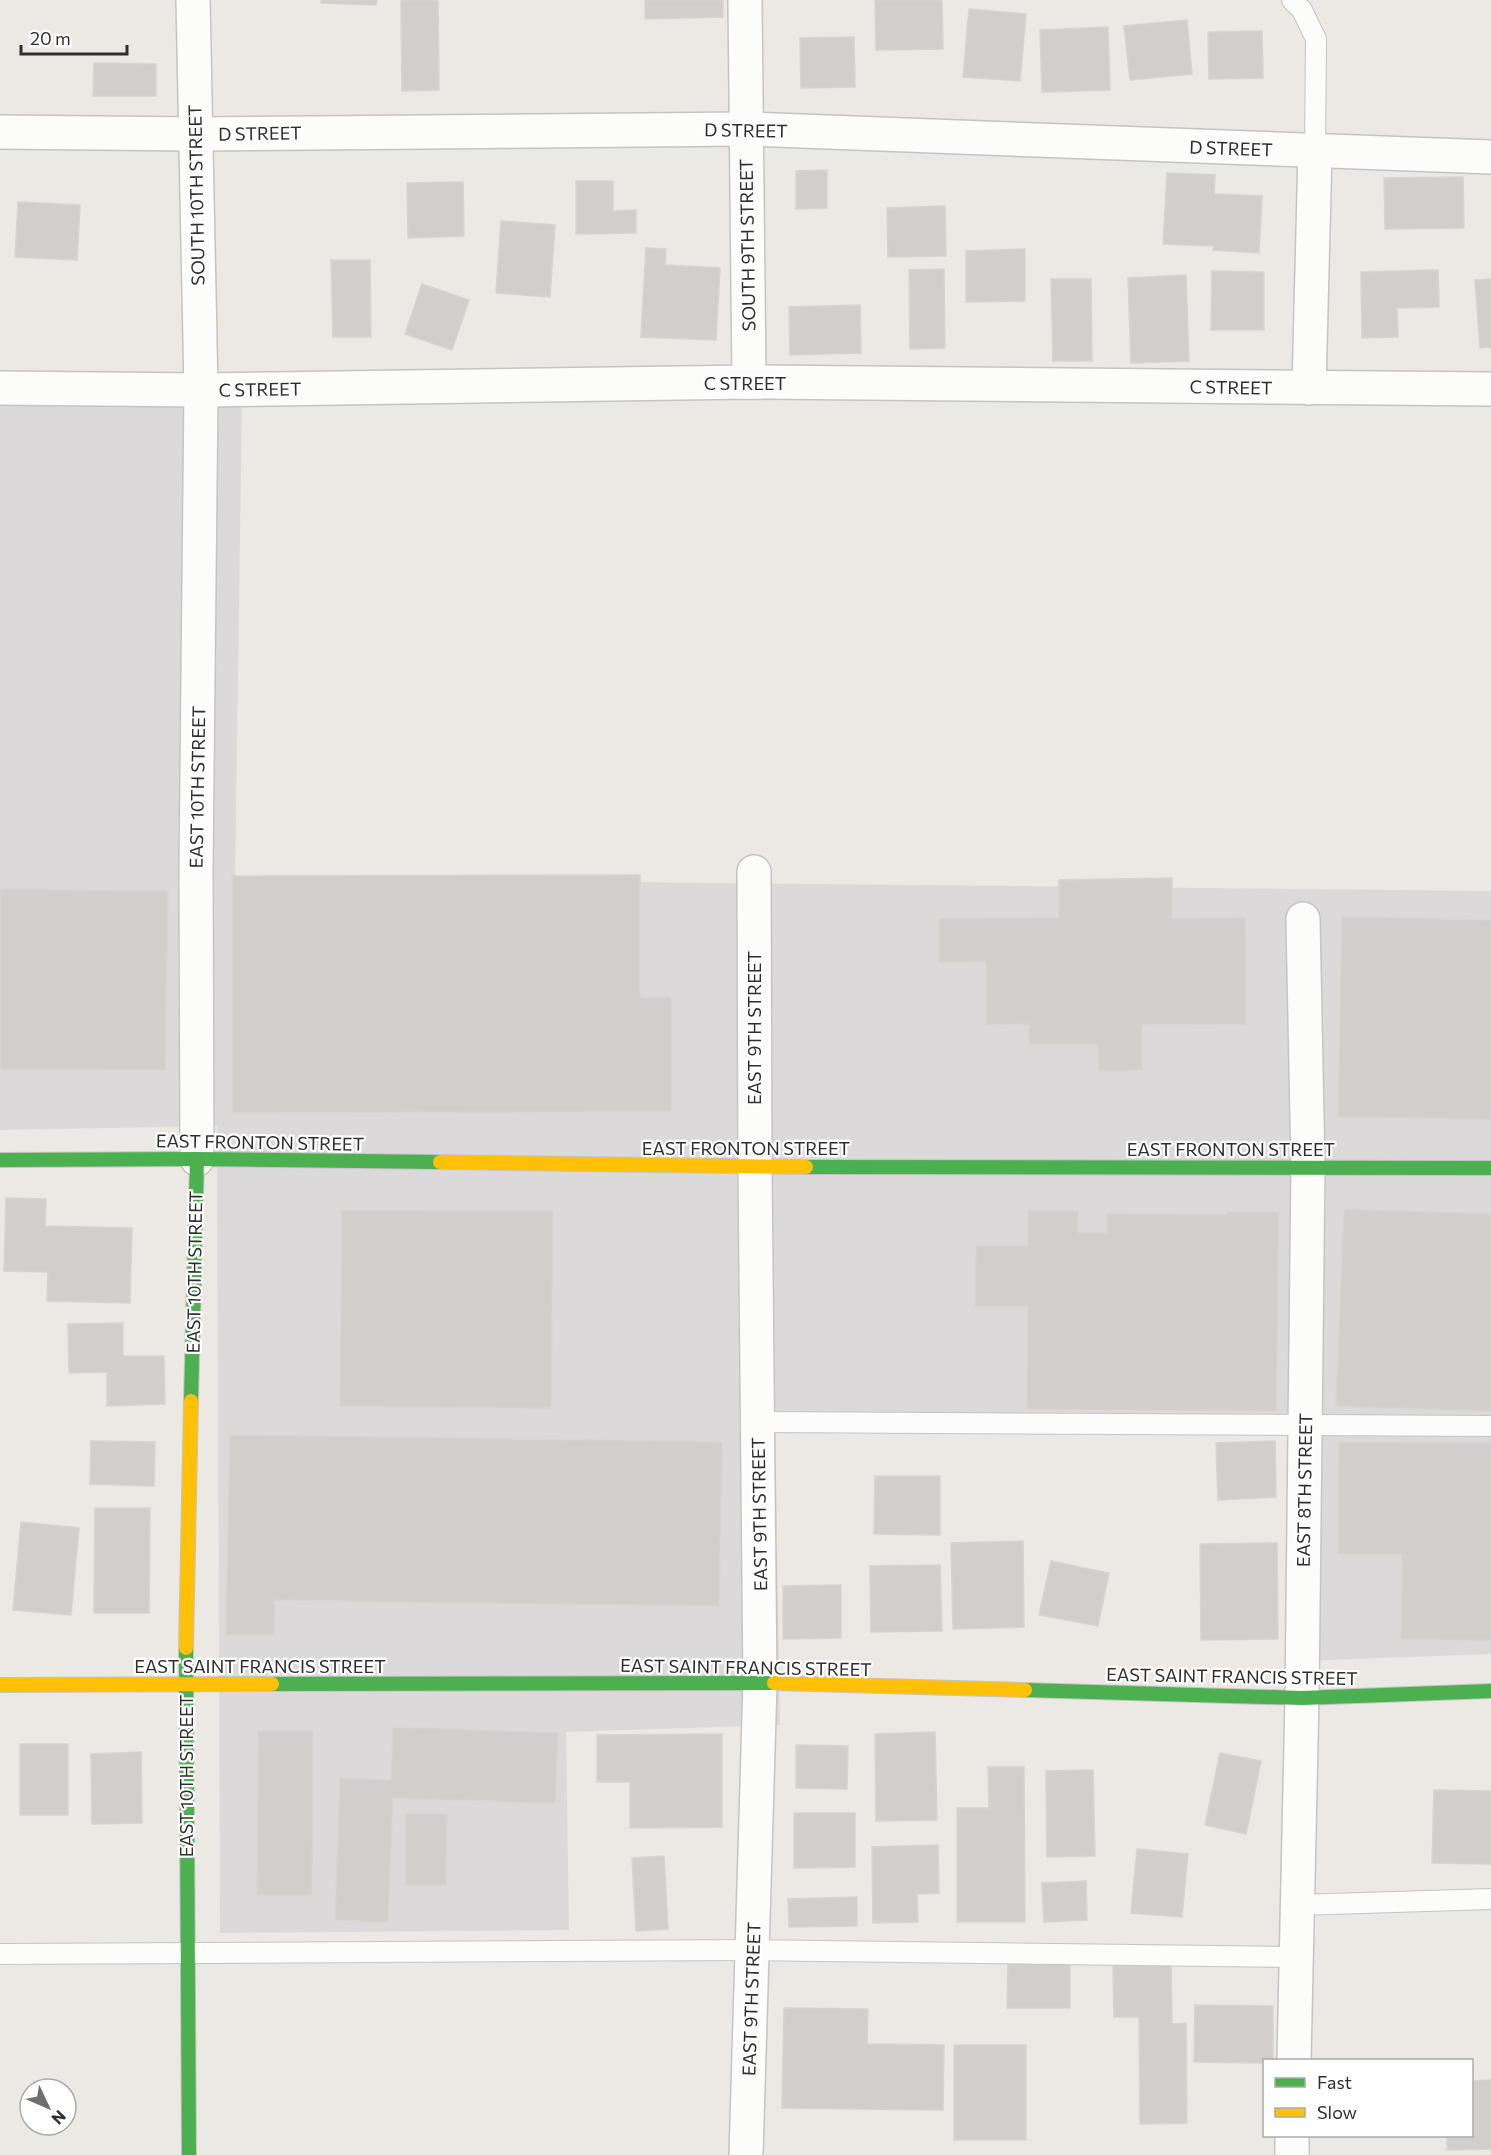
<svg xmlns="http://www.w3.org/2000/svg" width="1491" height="2155" font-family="Commissioner,sans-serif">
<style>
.industrial{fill:#dcd9db}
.building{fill:#d1cecb;stroke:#d7d4d0;stroke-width:1.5}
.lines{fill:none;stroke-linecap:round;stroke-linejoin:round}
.lane-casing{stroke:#c5c4c5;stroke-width:22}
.street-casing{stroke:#c5c4c5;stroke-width:36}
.fast-casing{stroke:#c5c4c5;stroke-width:16}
.slow-casing{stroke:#c5c4c5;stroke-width:16}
.lane{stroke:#fcfcfb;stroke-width:20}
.street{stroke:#fcfcfb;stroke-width:33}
.fast{stroke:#4caf50;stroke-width:14}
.slow{stroke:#ffc107;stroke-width:14}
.labels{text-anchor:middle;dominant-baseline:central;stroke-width:4.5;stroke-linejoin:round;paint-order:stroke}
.street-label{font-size:18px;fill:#2e2e2e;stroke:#fff}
</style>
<rect width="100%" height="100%" fill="#ece8e4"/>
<polygon class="industrial" points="242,401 235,878 1491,891 1491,1654 1302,1661 1305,1426 775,1423 780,1725 566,1732 569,1930 220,1933 217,1126 0,1130 0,404"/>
<g class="building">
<polygon points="321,0 377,0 376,5 321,3"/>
<polygon points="401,0 438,0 439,90 402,91"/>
<polygon points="645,0 723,0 723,17 645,19"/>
<polygon points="875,0 942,0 943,49 876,50"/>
<polygon points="969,9 1026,14 1020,81 963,77"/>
<polygon points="1187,20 1192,74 1130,80 1124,26"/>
<polygon points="1108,27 1110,90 1042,92 1040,30"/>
<polygon points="1262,31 1263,78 1209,79 1208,32"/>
<polygon points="854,37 855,87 801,88 800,38"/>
<polygon points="94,63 156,64 156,96 93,96"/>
<polygon points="827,170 827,208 796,209 796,171"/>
<polygon points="1167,173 1215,175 1214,194 1262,196 1259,253 1213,250 1214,246 1163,244"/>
<polygon points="1463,177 1464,228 1385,229 1384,178"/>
<polygon points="576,181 613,181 613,211 636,210 636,233 576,234"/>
<polygon points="463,182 464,236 408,238 407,183"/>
<polygon points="18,202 80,205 77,260 15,257"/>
<polygon points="945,206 946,256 888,257 887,208"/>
<polygon points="501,221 555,225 550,297 496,293"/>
<polygon points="646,248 666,249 665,265 720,268 716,340 641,337"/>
<polygon points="1025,249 1025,301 966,302 966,251"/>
<polygon points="331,260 370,260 371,337 333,337"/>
<polygon points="944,269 945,348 910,349 909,270"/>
<polygon points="1438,270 1439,307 1397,308 1398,337 1362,338 1361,272"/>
<polygon points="1212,271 1264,272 1264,330 1211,330"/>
<polygon points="1186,275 1189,361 1131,363 1128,278"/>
<polygon points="1051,279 1091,279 1092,361 1053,361"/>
<polygon points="1491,279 1491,347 1480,348 1475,280"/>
<polygon points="422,284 469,300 452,350 405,334"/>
<polygon points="860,305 861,353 790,355 789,307"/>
<polygon points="640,875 640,998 671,997 671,1111 232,1113 232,876"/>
<polygon points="1172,878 1172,919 1245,918 1246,1024 1142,1025 1142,1070 1099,1071 1098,1044 1029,1044 1029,1024 986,1025 986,961 939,962 939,919 1059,918 1059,880"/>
<polygon points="0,889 168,891 165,1070 0,1069"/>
<polygon points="1342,917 1491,920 1491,1119 1338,1117"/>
<polygon points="6,1198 46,1199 45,1226 132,1228 130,1303 47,1301 48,1272 4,1271"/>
<polygon points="1344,1209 1491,1214 1491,1411 1336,1406"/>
<polygon points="342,1210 553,1211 551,1408 340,1406"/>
<polygon points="1028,1211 1078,1211 1078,1233 1107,1233 1107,1214 1227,1215 1227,1212 1279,1212 1276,1411 1027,1409 1028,1306 975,1306 976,1246 1028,1246"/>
<polygon points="123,1323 123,1356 164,1356 165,1404 107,1406 107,1372 69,1373 68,1324"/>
<polygon points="230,1435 722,1442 719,1606 275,1600 274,1635 226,1635"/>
<polygon points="91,1441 155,1442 154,1486 90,1484"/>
<polygon points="1275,1441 1276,1497 1218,1500 1216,1443"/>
<polygon points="1339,1442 1491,1443 1491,1640 1401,1639 1402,1554 1338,1554"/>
<polygon points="875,1476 940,1476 940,1535 874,1534"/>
<polygon points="95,1508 150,1508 149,1613 94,1613"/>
<polygon points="21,1522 79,1528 71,1615 13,1610"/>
<polygon points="1023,1541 1024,1627 953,1629 951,1543"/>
<polygon points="1277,1543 1278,1639 1201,1640 1200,1544"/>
<polygon points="1051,1561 1109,1573 1098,1626 1039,1615"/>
<polygon points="940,1565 942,1631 871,1632 870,1566"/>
<polygon points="841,1585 841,1638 783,1639 783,1586"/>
<polygon points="393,1727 558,1733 555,1803 393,1798 388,1922 335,1920 340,1778 391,1780"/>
<polygon points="258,1731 313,1731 312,1895 257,1895"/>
<polygon points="935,1732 937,1820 876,1821 875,1734"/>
<polygon points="722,1734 722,1827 630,1828 630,1782 597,1782 597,1735"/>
<rect x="20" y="1744" width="48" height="71"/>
<polygon points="796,1745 848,1746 847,1789 796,1788"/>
<polygon points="141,1752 142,1823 92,1824 91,1754"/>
<polygon points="1220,1753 1261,1761 1246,1834 1205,1825"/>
<polygon points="988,1767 1024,1767 1025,1922 957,1922 957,1808 989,1808"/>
<polygon points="1093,1770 1095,1856 1047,1857 1046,1771"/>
<polygon points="1434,1790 1491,1791 1491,1864 1432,1863"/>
<polygon points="794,1813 855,1813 855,1867 794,1868"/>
<polygon points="406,1814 447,1814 446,1885 406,1885"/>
<polygon points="938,1845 939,1893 917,1894 918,1922 873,1923 872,1847"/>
<polygon points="1137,1849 1188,1854 1182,1917 1131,1913"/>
<polygon points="664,1856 668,1929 636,1931 632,1858"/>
<polygon points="1086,1881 1087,1920 1044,1922 1042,1883"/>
<polygon points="857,1897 857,1926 789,1927 788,1899"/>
<polygon points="1008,1962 1070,1962 1070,2008 1007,2008"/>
<polygon points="1171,1965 1172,2024 1186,2023 1187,2123 1140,2124 1139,2017 1114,2017 1113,1966"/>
<polygon points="1195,2005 1273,2006 1273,2060 1264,2060 1264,2063 1194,2062"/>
<polygon points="784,2008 868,2009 867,2044 944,2045 943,2110 782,2108"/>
<rect x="954" y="2045" width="72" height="95"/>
<polygon points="1491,2080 1491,2149 1447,2150 1447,2136 1472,2136 1472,2081"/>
</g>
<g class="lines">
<defs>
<g id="lane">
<polyline points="1292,0 1302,10 1316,39 1315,151"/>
<polyline points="758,1422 1491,1426"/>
<polyline points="1297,1905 1491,1899"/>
<polyline points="0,1954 752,1950 1296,1957"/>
</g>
<g id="street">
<polyline points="193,0 201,390 196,870 197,1159"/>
<polyline points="745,0 749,382"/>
<polyline points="0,132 195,134 746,129 1491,157"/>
<polyline points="0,388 201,390 749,382 1491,389"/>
<polyline points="1309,388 1315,151"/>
<polyline points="1294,2060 1302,1698 1308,1166 1303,919"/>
<polyline points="746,2155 760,1683 755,1167 754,872"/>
<polyline points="1292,2155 1292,2136"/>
</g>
<g id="fast">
<polyline points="0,1160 197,1159 440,1162"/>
<polyline points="806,1167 1491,1168"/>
<polyline points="191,1401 197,1159"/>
<polyline points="186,1648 189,2155"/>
<polyline points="272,1684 774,1683"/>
<polyline points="1025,1690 1302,1698 1491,1691"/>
</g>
<g id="slow">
<polyline points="440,1162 806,1167"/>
<polyline points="186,1648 191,1401"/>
<polyline points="774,1683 1025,1690"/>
<polyline points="0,1685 272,1684"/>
</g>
</defs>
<use href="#lane" class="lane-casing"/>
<use href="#street" class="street-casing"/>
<use href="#fast" class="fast-casing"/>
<use href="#slow" class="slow-casing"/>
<use href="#lane" class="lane"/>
<use href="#street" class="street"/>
<use href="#fast" class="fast"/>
<use href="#slow" class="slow"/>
</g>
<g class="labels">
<g class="street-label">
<text transform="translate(746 130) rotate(1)">D STREET</text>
<text transform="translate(260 133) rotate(-1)">D STREET</text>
<text transform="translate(1231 148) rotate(2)">D STREET</text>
<text transform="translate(196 195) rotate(-91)">SOUTH 10TH STREET</text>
<text transform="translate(747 245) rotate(-91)">SOUTH 9TH STREET</text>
<text x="745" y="383">C STREET</text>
<text transform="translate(1231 387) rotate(1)">C STREET</text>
<text transform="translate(260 389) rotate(-1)">C STREET</text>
<text transform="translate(197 787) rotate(-89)">EAST 10TH STREET</text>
<text transform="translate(754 1028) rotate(-90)">EAST 9TH STREET</text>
<text transform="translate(260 1142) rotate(1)">EAST FRONTON STREET</text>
<text x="746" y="1148">EAST FRONTON STREET</text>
<text x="1231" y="1149">EAST FRONTON STREET</text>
<text transform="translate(194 1272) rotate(-89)">EAST 10TH STREET</text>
<text transform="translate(1304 1490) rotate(-89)">EAST 8TH STREET</text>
<text transform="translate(759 1514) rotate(-91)">EAST 9TH STREET</text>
<text x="260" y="1666">EAST SAINT FRANCIS STREET</text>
<text transform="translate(746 1667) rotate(1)">EAST SAINT FRANCIS STREET</text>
<text transform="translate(1232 1676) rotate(1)">EAST SAINT FRANCIS STREET</text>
<text transform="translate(186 1776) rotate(-90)">EAST 10TH STREET</text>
<text transform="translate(751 1999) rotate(-88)">EAST 9TH STREET</text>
</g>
</g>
<rect x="1263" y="2059" width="210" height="78" fill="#ffffff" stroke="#ababab" stroke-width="1.5"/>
<rect x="1275" y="2078" width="30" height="9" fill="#4caf50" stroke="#ababab" stroke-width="1.5"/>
<text x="1317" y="2089" font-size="18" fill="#2e2e2e">Fast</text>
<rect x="1275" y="2108" width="30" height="9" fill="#ffc107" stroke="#ababab" stroke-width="1.5"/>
<text x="1317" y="2119" font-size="18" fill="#2e2e2e">Slow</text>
<g transform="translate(48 2107) rotate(134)"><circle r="28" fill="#ffffff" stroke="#ababab" stroke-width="1.5"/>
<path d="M0-4.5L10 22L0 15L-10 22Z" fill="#706f6e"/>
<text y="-9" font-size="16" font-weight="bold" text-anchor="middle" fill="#2e2e2e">N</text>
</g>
<path d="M21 45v9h106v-9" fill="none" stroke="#2e2e2e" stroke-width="3"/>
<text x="30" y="45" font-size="18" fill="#2e2e2e" stroke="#ffffff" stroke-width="4.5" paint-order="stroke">20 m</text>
</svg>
